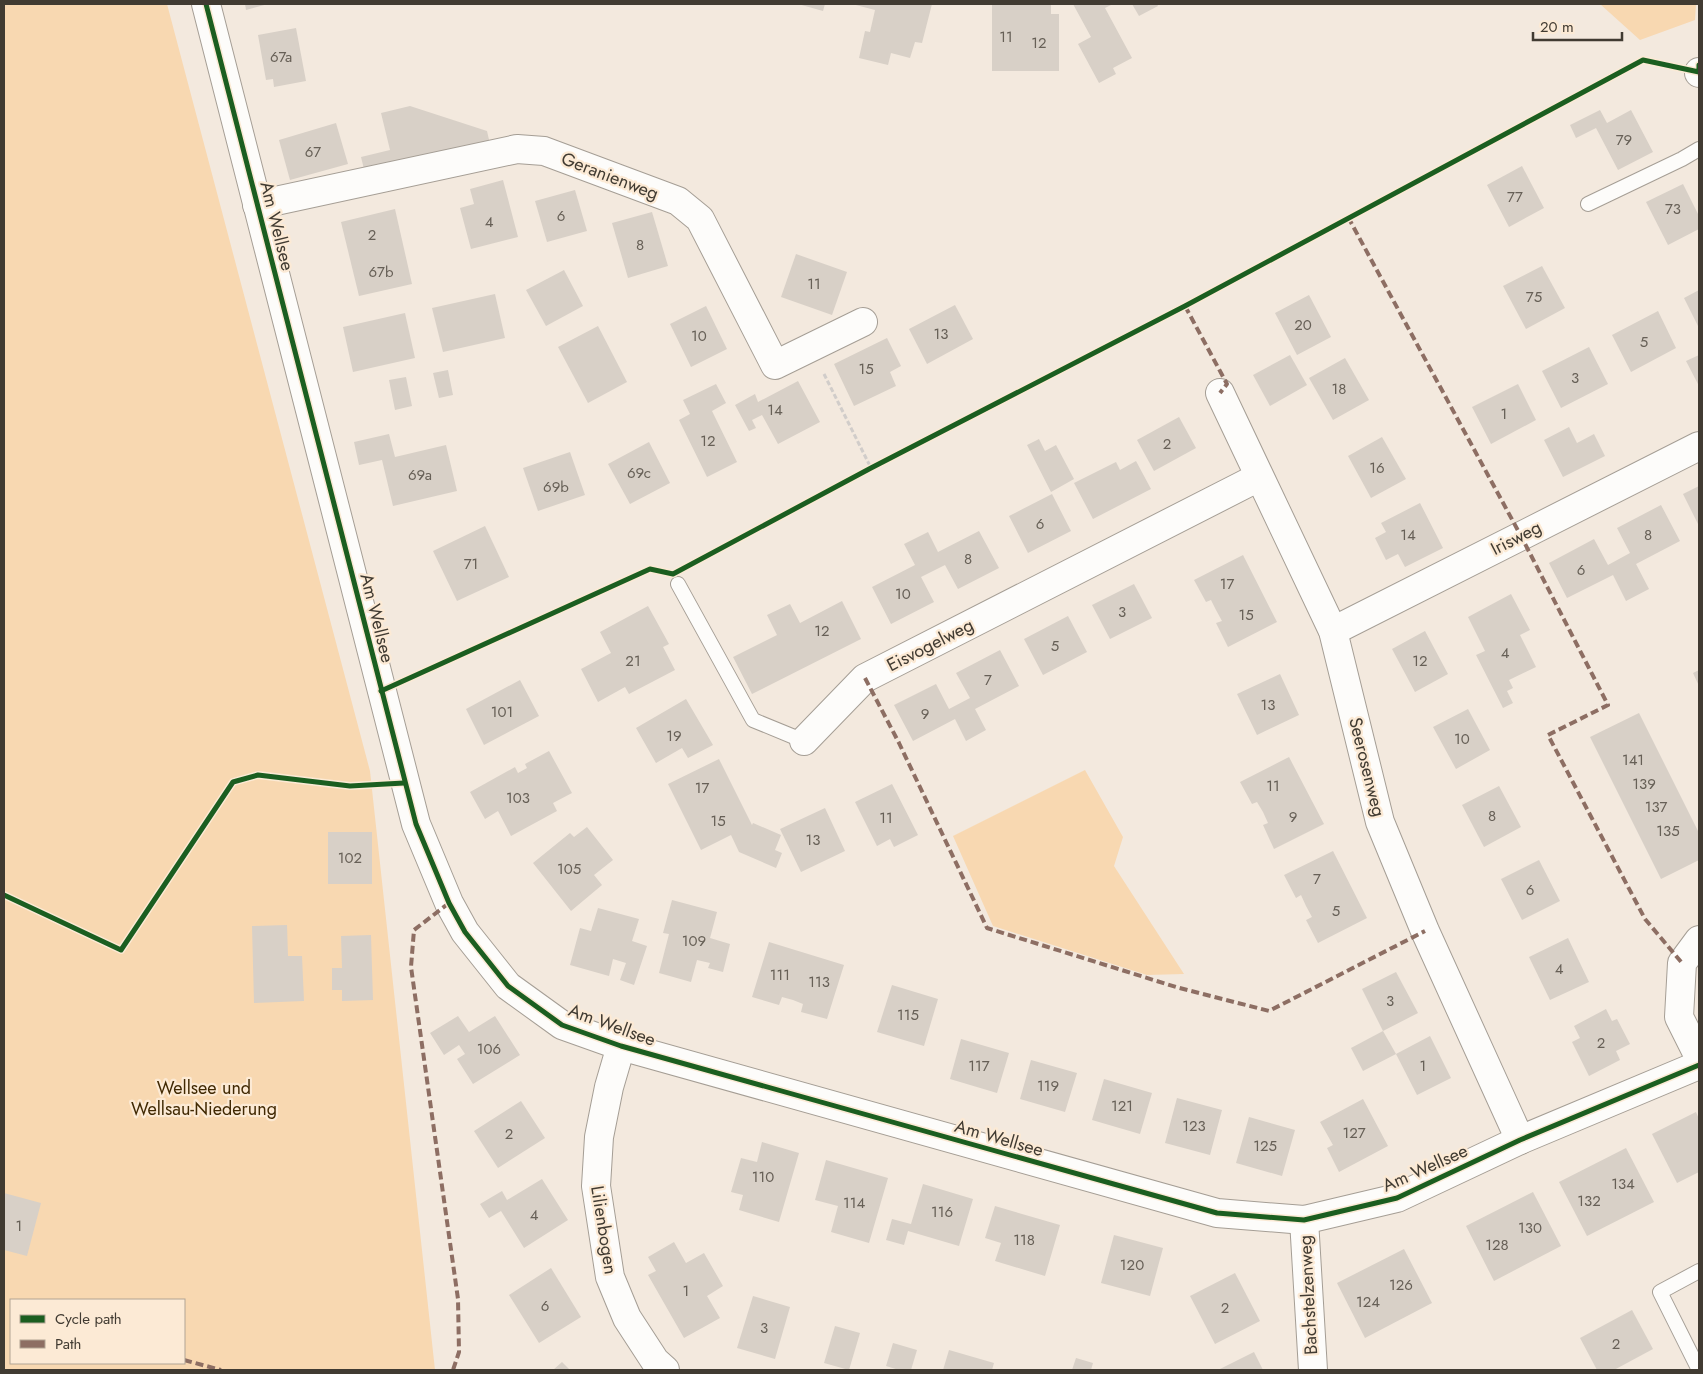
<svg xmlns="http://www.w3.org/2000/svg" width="1703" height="1374" font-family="Jost,sans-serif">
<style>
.green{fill:#f8d8b1;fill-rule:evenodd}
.building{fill:#d8d0c7}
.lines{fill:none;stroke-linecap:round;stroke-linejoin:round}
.service-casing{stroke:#a59e95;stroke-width:16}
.minor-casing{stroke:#a59e95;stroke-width:30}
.path{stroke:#d1cdca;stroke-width:3;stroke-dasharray:5 2.5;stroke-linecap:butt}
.service{stroke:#fdfcfa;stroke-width:14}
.minor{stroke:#fdfcfa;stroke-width:28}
.quiet{stroke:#8d6e63;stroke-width:4;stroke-dasharray:8 4;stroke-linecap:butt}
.cycleway-casing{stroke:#fcead5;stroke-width:8}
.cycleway{stroke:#1b5e20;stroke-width:5}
.labels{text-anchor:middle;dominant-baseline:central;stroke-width:4.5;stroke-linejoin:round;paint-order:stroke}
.number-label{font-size:15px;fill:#676057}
.street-label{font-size:18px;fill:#413b32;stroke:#fcead5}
.park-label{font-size:18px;fill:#412903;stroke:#fcead5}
</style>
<rect width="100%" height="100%" fill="#f3e9de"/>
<g class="green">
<path d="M4,4H167L370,771L435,1370H4ZM11,1300H184V1363H11Z"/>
<polygon points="1600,4 1696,4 1695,20 1640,40"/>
<polygon points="1085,770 1123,837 1114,866 1184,974 1147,975 993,926 953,836"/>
</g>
<g class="building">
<polygon points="245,4 268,4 246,10"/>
<polygon points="798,4 825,4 823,11"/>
<polygon points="852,4 932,4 922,43 915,42 910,58 891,53 888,65 859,58 865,31 870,32 875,10"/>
<polygon points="992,4 1051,4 1051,14 1059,14 1059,71 992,71"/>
<polygon points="1073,4 1113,4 1105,8 1132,58 1113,68 1116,74 1099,83 1078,44 1091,37"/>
<polygon points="1132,4 1157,4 1158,6 1139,16"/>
<polygon points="296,28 306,81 274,87 273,79 266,80 258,35"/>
<polygon points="410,106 487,131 490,144 365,173 361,157 390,150 381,113"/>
<polygon points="1600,110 1607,123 1631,110 1653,152 1618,170 1596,128 1576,138 1570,125"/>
<polygon points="336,123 348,164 290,180 279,140"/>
<polygon points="1522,166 1544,208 1509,227 1487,185"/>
<polygon points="503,180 518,237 471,249 460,208 474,204 470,189"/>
<polygon points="1683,184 1699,216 1699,229 1668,245 1646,202"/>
<polygon points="575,190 587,231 547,242 535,201"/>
<polygon points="395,209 412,284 359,296 341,222"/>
<polygon points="652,212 668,266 628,278 612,223"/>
<polygon points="796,254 847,272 832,315 781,297"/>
<polygon points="1542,266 1565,308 1526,329 1503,286"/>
<polygon points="564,270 583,306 546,326 526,290"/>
<polygon points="1699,290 1699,328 1684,298"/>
<polygon points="495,294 505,338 443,352 432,308"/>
<polygon points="1309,295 1331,337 1297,355 1275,313"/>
<polygon points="955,305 973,339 927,364 909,329"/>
<polygon points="706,306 727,349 691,367 670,324"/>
<polygon points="1658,311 1676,348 1631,372 1612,335"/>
<polygon points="405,313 415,358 353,372 343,327"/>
<polygon points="598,326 627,382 588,403 558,347"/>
<polygon points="887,338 901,366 890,372 896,386 854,406 834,364"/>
<polygon points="1589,347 1608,384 1561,408 1542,371"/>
<polygon points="1290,355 1307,385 1270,406 1253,375"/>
<polygon points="1699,355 1699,386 1686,361"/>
<polygon points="1345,358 1369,400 1333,420 1309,378"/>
<polygon points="448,370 453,395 439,398 433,373"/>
<polygon points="406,377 412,406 395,410 389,380"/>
<polygon points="798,381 820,422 778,444 762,415 752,420 756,428 749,431 735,405 755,394 758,402"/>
<polygon points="716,384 726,403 712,411 737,462 707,477 679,420 690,414 683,400"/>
<polygon points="1518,384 1536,420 1491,444 1472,407"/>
<polygon points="1179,417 1196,448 1154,471 1137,440"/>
<polygon points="1569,427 1577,443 1594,434 1605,456 1563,477 1544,440"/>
<polygon points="389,434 395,457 446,445 457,491 393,506 382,460 359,465 354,442"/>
<polygon points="1382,437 1406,479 1371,498 1348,456"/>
<polygon points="1039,439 1045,451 1056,445 1074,479 1051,492 1027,445"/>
<polygon points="649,442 670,483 630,504 608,464"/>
<polygon points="570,452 585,495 538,511 523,468"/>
<polygon points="1136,461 1151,489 1093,519 1074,483 1116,462 1120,470"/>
<polygon points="1699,486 1699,526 1683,494"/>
<polygon points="1052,494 1071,531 1028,553 1009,516"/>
<polygon points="1420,503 1443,548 1405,567 1398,554 1386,560 1375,538 1386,532 1381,523"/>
<polygon points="1661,505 1680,541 1636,564 1649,589 1626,601 1613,575 1567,598 1549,563 1594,539 1608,565 1630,553 1617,528"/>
<polygon points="485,526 509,577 457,601 433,551"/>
<polygon points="979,531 999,568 958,589 945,565 921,577 934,602 891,624 872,587 915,565 904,544 928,532 938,552"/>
<polygon points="1243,555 1277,622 1228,647 1216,623 1222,621 1216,610 1211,600 1206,602 1194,580"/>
<polygon points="1134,584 1152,618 1110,639 1092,605"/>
<polygon points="1511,594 1530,630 1520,635 1536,667 1509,680 1513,688 1507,691 1513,703 1503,708 1476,655 1485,651 1468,617"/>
<polygon points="842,601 861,639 752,694 733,657 777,635 767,615 790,604 800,623"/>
<polygon points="648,606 669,644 663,647 675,670 629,694 625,687 598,702 581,669 611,653 600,632"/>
<polygon points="1068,616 1087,652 1043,675 1024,639"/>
<polygon points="1425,631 1448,674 1415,692 1392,649"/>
<polygon points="1000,650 1019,686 975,709 986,730 966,741 955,719 913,741 894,705 936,684 949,709 970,698 956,673"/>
<polygon points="1699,670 1699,686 1693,673"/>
<polygon points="1280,674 1299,715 1257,735 1237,694"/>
<polygon points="520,680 539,716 484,745 466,709"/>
<polygon points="686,699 713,745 688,758 682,748 656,763 636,728"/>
<polygon points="1468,709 1490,750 1456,769 1433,727"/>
<polygon points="1639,713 1699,833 1699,860 1661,879 1590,737"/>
<polygon points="549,751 572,793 553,803 557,811 511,836 498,811 485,819 470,792 515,767 518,773 527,768 525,764"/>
<polygon points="1289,757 1324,824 1274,849 1263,825 1268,823 1263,812 1257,802 1252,804 1240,782"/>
<polygon points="719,759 752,825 753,823 781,835 775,850 782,853 776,868 739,852 731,835 701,850 668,784"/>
<polygon points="892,784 918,835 894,847 890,839 877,846 855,802"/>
<polygon points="1499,786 1521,827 1484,847 1462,805"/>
<polygon points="825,808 845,851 801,872 780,829"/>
<polygon points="587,827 613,860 594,875 602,885 571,911 533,863 570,833 574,837"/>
<rect x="328" y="832" width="44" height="52"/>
<polygon points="1333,851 1367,918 1318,943 1306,920 1312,917 1306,906 1301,895 1296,898 1284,875"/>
<polygon points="1539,860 1560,901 1522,920 1501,879"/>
<polygon points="672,900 717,912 710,938 730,944 723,972 708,968 710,963 697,960 691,982 659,973 669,934 663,933"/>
<polygon points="598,908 639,919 632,941 647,946 634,985 620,980 626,963 613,959 609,976 570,965 580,928 591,931"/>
<polygon points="287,925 288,956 302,956 304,1001 254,1003 252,926"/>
<polygon points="371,935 373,1000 342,1001 342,990 332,990 332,968 342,968 341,936"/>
<polygon points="1568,938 1589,982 1550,1000 1529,957"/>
<polygon points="769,942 844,965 827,1019 801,1012 803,1004 793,1000 782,997 779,1005 752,997"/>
<polygon points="1396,972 1418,1013 1383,1031 1362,989"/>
<polygon points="892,985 938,999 924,1046 877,1032"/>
<polygon points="1606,1009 1612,1021 1617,1019 1630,1044 1616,1051 1620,1060 1589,1076 1572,1042 1580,1038 1574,1026"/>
<polygon points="458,1016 469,1032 495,1016 520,1055 473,1084 457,1059 465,1054 459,1045 444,1055 430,1033"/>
<polygon points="1383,1031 1396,1054 1363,1071 1351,1048"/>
<polygon points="1430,1036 1451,1078 1417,1095 1396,1054"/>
<polygon points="961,1039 1009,1053 997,1093 950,1079"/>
<polygon points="1031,1060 1077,1073 1065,1112 1020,1099"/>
<polygon points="1104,1079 1152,1093 1140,1134 1092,1120"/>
<polygon points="1177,1098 1222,1110 1210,1155 1165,1143"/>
<polygon points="1363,1099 1388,1146 1339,1172 1327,1148 1333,1145 1320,1122"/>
<polygon points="521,1101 545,1138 498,1168 474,1131"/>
<polygon points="1696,1112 1699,1119 1699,1172 1677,1183 1652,1134"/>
<polygon points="1249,1117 1295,1130 1282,1176 1236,1163"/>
<polygon points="762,1142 799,1153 779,1222 739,1210 743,1195 731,1192 741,1158 757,1162"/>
<polygon points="1626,1148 1654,1202 1587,1236 1559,1182"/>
<polygon points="826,1160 888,1178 869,1243 831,1232 838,1206 815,1200"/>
<polygon points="542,1179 568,1220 524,1248 501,1211 489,1218 480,1204 502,1191 507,1200"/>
<polygon points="923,1184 973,1199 959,1246 908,1231 904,1245 886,1240 892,1219 911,1224"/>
<polygon points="1533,1192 1561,1246 1494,1281 1466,1226"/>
<polygon points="4,1193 41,1203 27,1256 4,1250"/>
<polygon points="995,1206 1060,1225 1045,1276 995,1261 1001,1243 985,1238"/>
<polygon points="1114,1235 1163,1248 1150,1296 1101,1283"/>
<polygon points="674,1242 686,1263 704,1253 723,1286 707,1296 720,1318 684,1338 648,1275 656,1271 648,1257"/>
<polygon points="1404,1249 1432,1303 1365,1338 1337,1283"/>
<polygon points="551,1268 581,1317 539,1343 509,1295"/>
<polygon points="1235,1273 1260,1321 1215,1344 1190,1296"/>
<polygon points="753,1296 790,1307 775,1359 737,1348"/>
<polygon points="1632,1310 1653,1349 1614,1370 1597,1370 1580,1338"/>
<polygon points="835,1326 860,1333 849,1370 824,1363"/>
<polygon points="893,1343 917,1350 911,1370 899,1370 886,1366"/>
<polygon points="949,1350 994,1363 992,1370 943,1370"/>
<polygon points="1254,1352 1263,1370 1218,1370"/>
<polygon points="1076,1358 1093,1363 1091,1370 1072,1370"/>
<polygon points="562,1362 570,1370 553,1370"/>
</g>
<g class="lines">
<defs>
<g id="service">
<polyline points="1588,204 1682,159 1699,149"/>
<polyline points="678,584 753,720 804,741"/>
<polyline points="1699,1370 1660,1292 1699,1271"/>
</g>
<g id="minor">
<polyline points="206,4 416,824 449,903 465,932 508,986 562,1025 621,1046 1217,1213 1304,1220 1397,1198 1520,1140 1699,1065"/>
<polyline points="1699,72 1699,73"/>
<polyline points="257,205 517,149 544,151 678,201 700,219 775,365 863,322"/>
<polyline points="1220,393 1333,631 1380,822 1425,931 1520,1140"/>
<polyline points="1333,631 1699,446"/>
<polyline points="804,741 865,678 1259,477"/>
<polyline points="1699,940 1682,963 1679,1017 1699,1057"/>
<polyline points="621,1046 609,1087 599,1137 596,1186 610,1277 627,1318 655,1361 665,1370"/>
<polyline points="1304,1220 1313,1370"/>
</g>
</defs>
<use href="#service" class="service-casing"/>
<use href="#minor" class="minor-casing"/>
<polyline class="path" points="824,374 871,468"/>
<use href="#service" class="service"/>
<use href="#minor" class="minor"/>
<g class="quiet">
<polyline points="1348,217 1521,536 1608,705 1548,735 1645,919 1682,963"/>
<polyline points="1185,306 1227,384 1220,393"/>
<polyline points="865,678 899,743 987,928 1176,987 1269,1011 1425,931"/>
<polyline points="449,903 414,930 411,967 458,1299 459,1352 453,1370"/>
<polyline points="184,1360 221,1370"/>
</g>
<defs>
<g id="cycleway">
<polyline points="206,4 416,824 449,903 465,932 508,986 562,1025 621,1046 1217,1213 1304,1220 1397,1198 1520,1140 1699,1065"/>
<polyline points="381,691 650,569 673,574 871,468 1185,306 1643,60 1699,72 1699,65"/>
<polyline points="4,895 121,950 233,782 258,775 350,786 404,783"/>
</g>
</defs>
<use href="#cycleway" class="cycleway-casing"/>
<use href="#cycleway" class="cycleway"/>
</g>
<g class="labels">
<g class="number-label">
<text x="1006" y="37">11</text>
<text x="1039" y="43">12</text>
<text x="281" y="57">67a</text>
<text x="1624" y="140">79</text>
<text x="313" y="152">67</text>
<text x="1515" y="197">77</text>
<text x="1673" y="209">73</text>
<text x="561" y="216">6</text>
<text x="489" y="222">4</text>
<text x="372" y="235">2</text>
<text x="640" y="245">8</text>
<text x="381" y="272">67b</text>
<text x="814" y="284">11</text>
<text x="1534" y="297">75</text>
<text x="1303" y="325">20</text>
<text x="941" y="334">13</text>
<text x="699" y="336">10</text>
<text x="1644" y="342">5</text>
<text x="866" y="369">15</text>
<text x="1575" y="378">3</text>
<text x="1339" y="389">18</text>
<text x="775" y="410">14</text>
<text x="1504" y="414">1</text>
<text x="708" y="441">12</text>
<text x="1167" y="444">2</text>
<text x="1377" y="468">16</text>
<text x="639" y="473">69c</text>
<text x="420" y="475">69a</text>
<text x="556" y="487">69b</text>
<text x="1040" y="524">6</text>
<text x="1408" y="535">14</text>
<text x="1648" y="535">8</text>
<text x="968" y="559">8</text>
<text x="471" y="564">71</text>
<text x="1581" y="570">6</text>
<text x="1227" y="584">17</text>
<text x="903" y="594">10</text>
<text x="1122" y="612">3</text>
<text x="1246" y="615">15</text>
<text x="822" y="631">12</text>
<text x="1055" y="646">5</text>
<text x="1505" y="653">4</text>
<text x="633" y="661">21</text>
<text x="1420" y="661">12</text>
<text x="988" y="680">7</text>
<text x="1268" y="705">13</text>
<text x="502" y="712">101</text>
<text x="925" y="714">9</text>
<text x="674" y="736">19</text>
<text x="1462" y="739">10</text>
<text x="1633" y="760">141</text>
<text x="1644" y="784">139</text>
<text x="1273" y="786">11</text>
<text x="702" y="788">17</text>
<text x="518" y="798">103</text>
<text x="1656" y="807">137</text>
<text x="1492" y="816">8</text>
<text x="1293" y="817">9</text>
<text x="886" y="818">11</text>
<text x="718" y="821">15</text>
<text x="1668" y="831">135</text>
<text x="813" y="840">13</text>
<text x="350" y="858">102</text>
<text x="569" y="869">105</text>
<text x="1317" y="879">7</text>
<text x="1530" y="890">6</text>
<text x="1336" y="911">5</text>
<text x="694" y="941">109</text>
<text x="1559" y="969">4</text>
<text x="780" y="975">111</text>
<text x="819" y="982">113</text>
<text x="1390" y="1001">3</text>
<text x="908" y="1015">115</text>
<text x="1601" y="1043">2</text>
<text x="489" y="1049">106</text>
<text x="979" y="1066">117</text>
<text x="1423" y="1066">1</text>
<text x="1048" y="1086">119</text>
<text x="1122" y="1106">121</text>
<text x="1194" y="1126">123</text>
<text x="1354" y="1133">127</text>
<text x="509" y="1134">2</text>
<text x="1265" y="1146">125</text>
<text x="763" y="1177">110</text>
<text x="1623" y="1184">134</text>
<text x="1589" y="1201">132</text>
<text x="854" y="1203">114</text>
<text x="942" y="1212">116</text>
<text x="534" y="1215">4</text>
<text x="19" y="1226">1</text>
<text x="1530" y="1228">130</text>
<text x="1024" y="1240">118</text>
<text x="1497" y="1245">128</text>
<text x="1132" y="1265">120</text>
<text x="1401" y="1285">126</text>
<text x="686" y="1291">1</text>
<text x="1368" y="1302">124</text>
<text x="545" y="1306">6</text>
<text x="1225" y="1308">2</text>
<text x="764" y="1328">3</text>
<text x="1616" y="1344">2</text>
</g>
<g class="street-label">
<text transform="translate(610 176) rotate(21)">Geranienweg</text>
<text transform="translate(277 226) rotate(76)">Am Wellsee</text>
<text transform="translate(1516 538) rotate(-27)">Irisweg</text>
<text transform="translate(377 618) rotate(76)">Am Wellsee</text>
<text transform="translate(930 645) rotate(-27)">Eisvogelweg</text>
<text transform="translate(1367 767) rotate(76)">Seerosenweg</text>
<text transform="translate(612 1025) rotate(20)">Am Wellsee</text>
<text transform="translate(999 1138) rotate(16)">Am Wellsee</text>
<text transform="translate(1425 1168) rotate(-24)">Am Wellsee</text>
<text transform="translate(604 1230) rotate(81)">Lilienbogen</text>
<text transform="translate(1308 1295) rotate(-93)">Bachstelzenweg</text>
</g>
<g class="park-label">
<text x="204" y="1088">Wellsee und<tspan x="204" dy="21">Wellsau-Niederung</tspan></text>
</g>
</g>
<rect width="1703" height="1374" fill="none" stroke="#413b32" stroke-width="10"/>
<rect x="10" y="1299" width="175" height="65" fill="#fcead5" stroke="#b1a494"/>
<rect x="20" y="1315" width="25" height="8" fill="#1b5e20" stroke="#b1a494"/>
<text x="55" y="1324" font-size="15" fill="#413b32">Cycle path</text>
<rect x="20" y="1340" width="25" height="8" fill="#8d6e63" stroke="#b1a494"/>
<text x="55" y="1349" font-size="15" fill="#413b32">Path</text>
<path d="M1533 32v8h89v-8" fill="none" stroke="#413b32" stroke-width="2.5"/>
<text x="1540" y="32" font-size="15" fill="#413b32" stroke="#fcead5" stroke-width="4" paint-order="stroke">20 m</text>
</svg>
